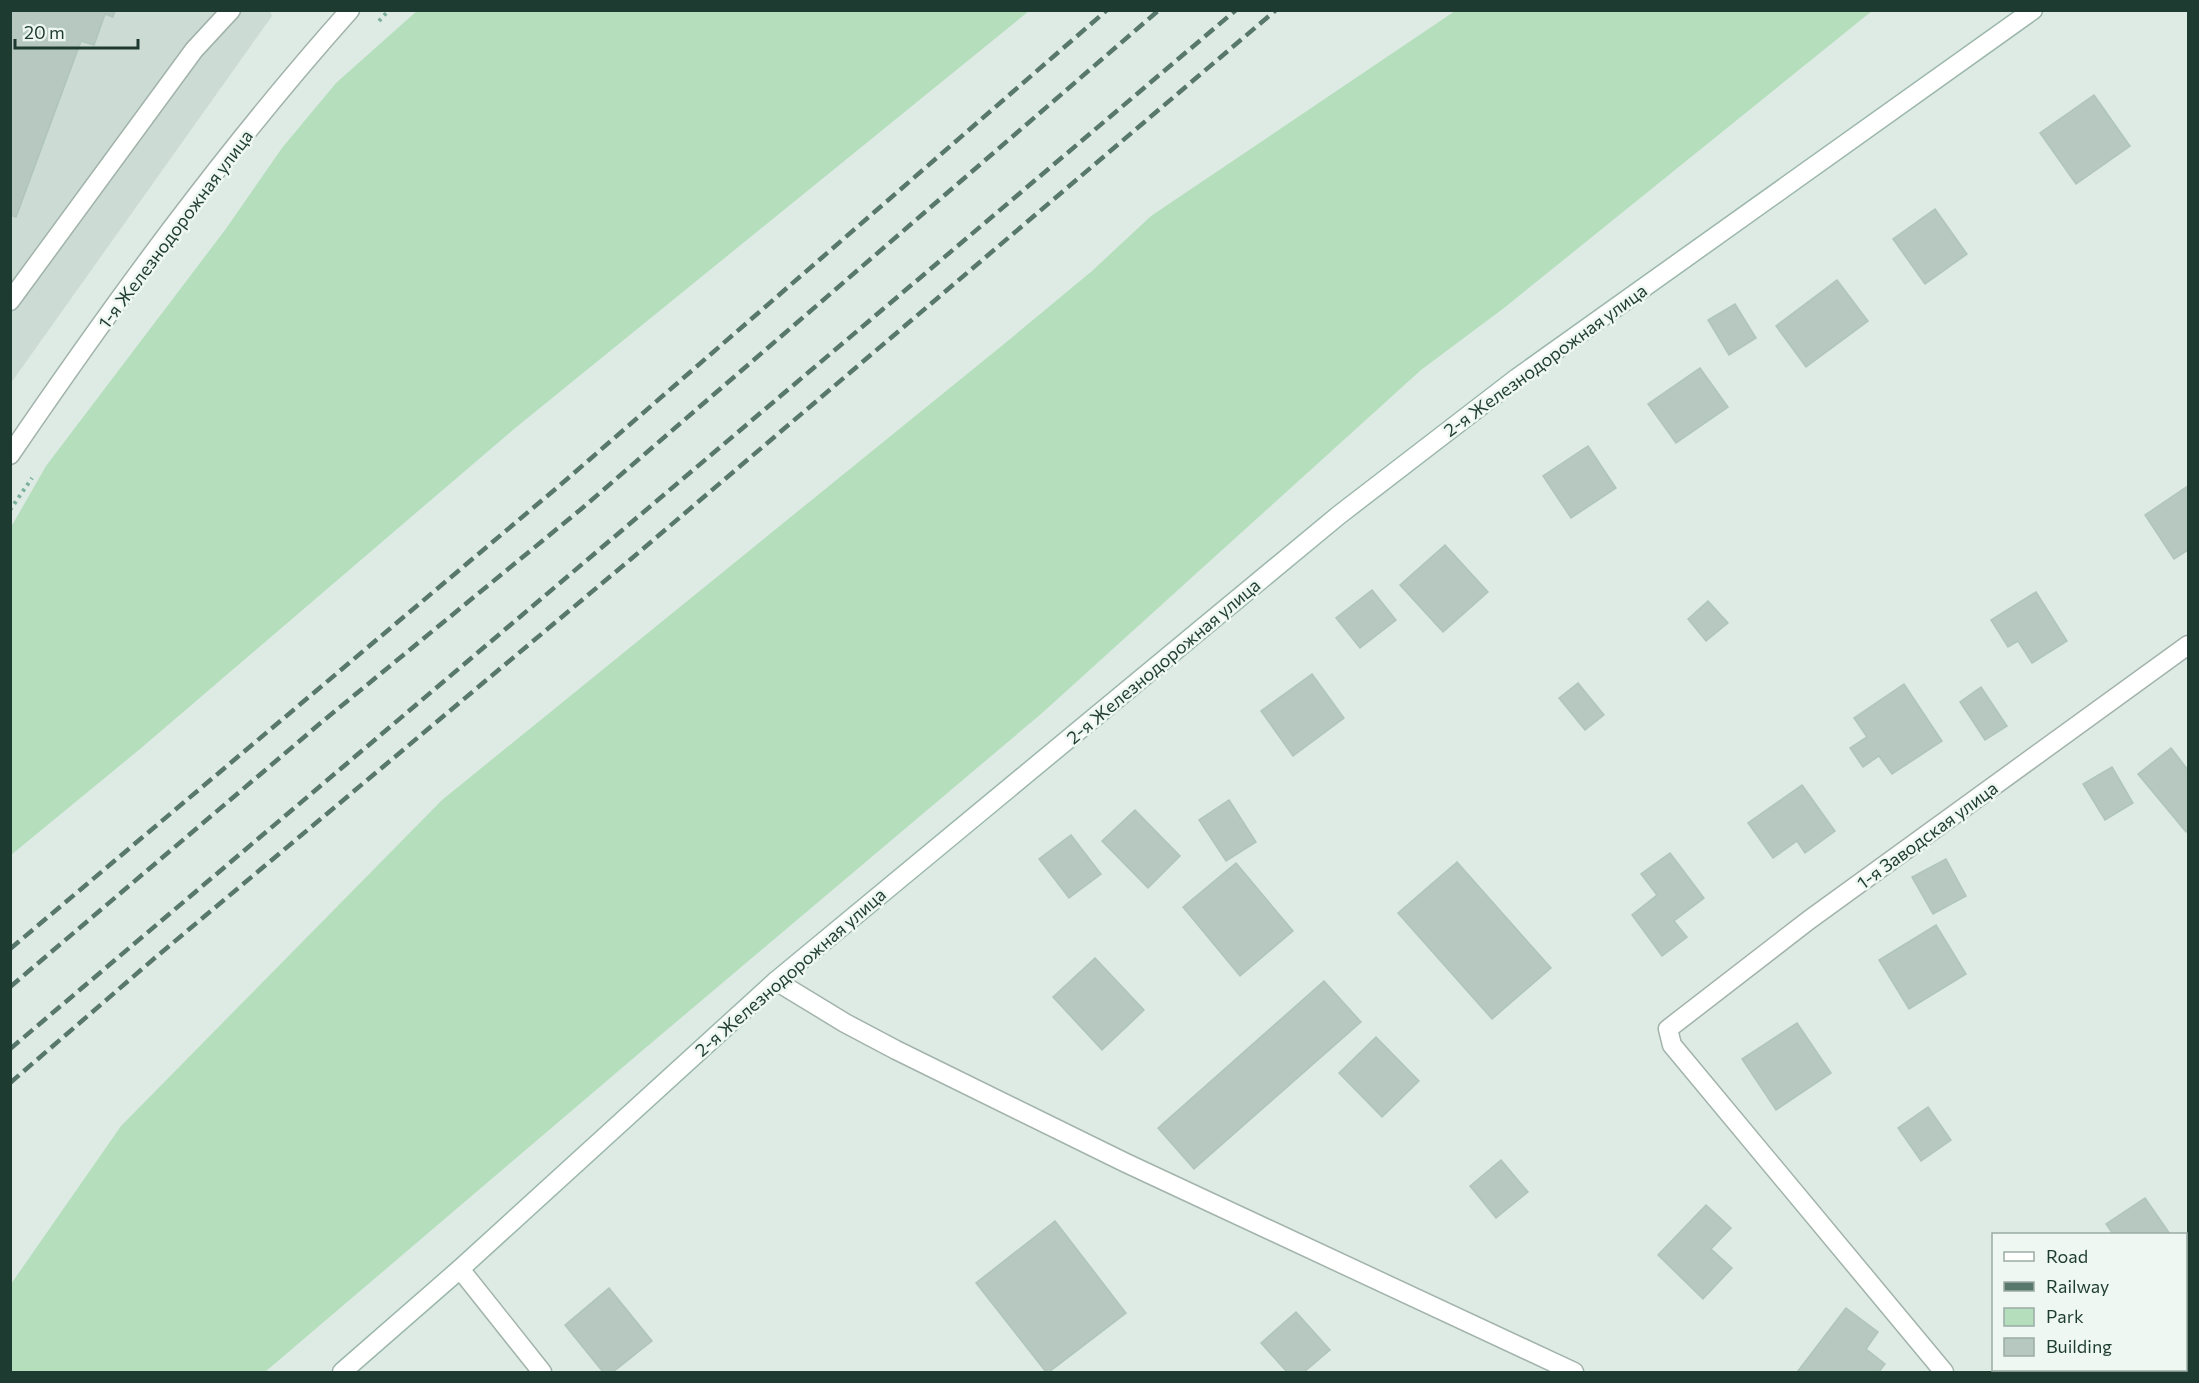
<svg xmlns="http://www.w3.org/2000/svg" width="2199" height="1383" font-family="Commissioner,sans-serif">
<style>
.built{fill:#ccdbd3}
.green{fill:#b5debd}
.building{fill:#b6c8c0;stroke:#b0c5bb;stroke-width:1.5}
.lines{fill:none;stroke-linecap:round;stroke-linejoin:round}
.lane-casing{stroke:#a1b3ab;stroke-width:21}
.street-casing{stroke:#a1b3ab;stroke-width:21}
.secondary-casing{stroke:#9cb7ac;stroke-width:21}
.path{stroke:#7cb19d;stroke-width:4;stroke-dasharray:3 4.5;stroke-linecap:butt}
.lane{stroke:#fff;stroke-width:18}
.street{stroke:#fff;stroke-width:18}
.secondary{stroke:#fff;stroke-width:18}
.rail{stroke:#58776d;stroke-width:4.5;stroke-dasharray:12 6;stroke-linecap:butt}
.labels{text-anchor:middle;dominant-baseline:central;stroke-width:5;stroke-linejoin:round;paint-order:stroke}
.street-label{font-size:18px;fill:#1e3b32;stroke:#eef7f2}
</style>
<rect width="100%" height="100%" fill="#deebe4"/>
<polygon class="built" points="11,11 270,11 272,16 11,383"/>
<g class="green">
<polygon points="418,10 1029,11 514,429 140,749 11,855 11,527 46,466 225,230 282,148 336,83"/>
<polygon points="1455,11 1872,11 1504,308 1421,370 1041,714 643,1050 265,1372 11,1372 11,1284 121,1126 442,800 1004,344 1092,271 1151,216"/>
</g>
<g class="building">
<polygon points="10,10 115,10 113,17 105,14 94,45 81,41 16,217 10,215"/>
<polygon points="2094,95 2130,146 2076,184 2040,133"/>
<polygon points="1935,209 1967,254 1925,284 1893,239"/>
<polygon points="1837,280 1868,321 1806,367 1776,326"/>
<polygon points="1735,304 1756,338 1729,355 1708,320"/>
<polygon points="1700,368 1728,407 1676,443 1648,404"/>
<polygon points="1588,446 1616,488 1571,518 1543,476"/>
<polygon points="2188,486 2188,550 2174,559 2145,515"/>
<polygon points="1445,545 1488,592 1443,632 1400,585"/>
<polygon points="1372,590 1396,620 1360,648 1336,618"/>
<polygon points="2036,592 2067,641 2032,663 2018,641 2008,647 1991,620"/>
<polygon points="1708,601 1728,623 1706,641 1688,619"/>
<polygon points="1312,674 1344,718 1293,756 1261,711"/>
<polygon points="1578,683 1604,715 1585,730 1559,698"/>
<polygon points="1904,684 1942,741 1892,774 1879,756 1863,767 1850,748 1867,737 1854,718"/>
<polygon points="1981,687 2007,726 1985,740 1960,702"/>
<polygon points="2171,748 2188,770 2188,830 2186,832 2138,774"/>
<polygon points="2112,767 2133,803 2105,820 2083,784"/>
<polygon points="1802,785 1835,831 1805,853 1797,841 1773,858 1748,823"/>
<polygon points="1229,800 1256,842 1226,861 1199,820"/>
<polygon points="1135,810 1180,856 1148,888 1102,841"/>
<polygon points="1071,835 1101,874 1069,898 1039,859"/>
<polygon points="1670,853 1704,898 1674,921 1687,937 1662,956 1632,915 1657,895 1641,874"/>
<polygon points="1946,859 1966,896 1933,914 1912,877"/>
<polygon points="1457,862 1551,968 1492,1019 1398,913"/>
<polygon points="1236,863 1293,931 1240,976 1183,907"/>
<polygon points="1936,925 1966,974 1909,1009 1879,960"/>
<polygon points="1095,958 1144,1010 1102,1050 1053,997"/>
<polygon points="1324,981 1361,1022 1194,1169 1158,1128"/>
<polygon points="1797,1023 1831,1073 1776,1110 1742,1059"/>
<polygon points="1376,1037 1419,1081 1382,1117 1339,1073"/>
<polygon points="1928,1107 1951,1140 1921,1161 1898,1128"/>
<polygon points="1501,1160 1528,1192 1496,1218 1470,1186"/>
<polygon points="2145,1198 2170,1234 2113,1234 2106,1224"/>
<polygon points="1706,1205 1731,1228 1711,1249 1732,1268 1703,1299 1658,1255"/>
<polygon points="1055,1221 1126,1313 1049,1372 1046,1372 976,1283"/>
<polygon points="609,1288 652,1341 613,1372 603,1372 565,1325"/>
<polygon points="1846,1308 1878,1332 1866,1349 1885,1364 1879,1372 1800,1372 1798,1371"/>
<polygon points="1296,1312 1330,1350 1304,1372 1287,1372 1261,1343"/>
</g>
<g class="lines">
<defs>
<g id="lane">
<polyline points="10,301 194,50 231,10"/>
<polyline points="460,1269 542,1372"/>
<polyline points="2186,1352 2188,1350"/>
<polyline points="1944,1372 1672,1045 1668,1029 1809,920 2188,645"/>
<polyline points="2157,1372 2161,1370"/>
</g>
<g id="street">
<path d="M10,455C115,301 226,149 350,10"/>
<polyline points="776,981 845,1023 896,1050 1126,1163 1574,1372"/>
</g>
<polyline id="secondary" points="342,1372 460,1269 776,981 1339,515 1517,378 2033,10"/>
</defs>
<use href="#lane" class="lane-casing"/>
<use href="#street" class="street-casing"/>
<use href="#secondary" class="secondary-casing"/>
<g class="path">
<polyline points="379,21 389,10"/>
<polyline points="10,510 32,478"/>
</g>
<use href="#lane" class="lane"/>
<use href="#street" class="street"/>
<use href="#secondary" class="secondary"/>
<g class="rail">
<polyline points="10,949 559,486 1107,10"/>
<polyline points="10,987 323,721 580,510 1159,10"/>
<polyline points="10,1049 1236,10"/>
<polyline points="10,1083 156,957 631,559 1276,10"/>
</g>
</g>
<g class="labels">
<g class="street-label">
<text transform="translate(175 229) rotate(-53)">1-я Железнодорожная улица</text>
<text transform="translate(1545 360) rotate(-36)">2-я Железнодорожная улица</text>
<text transform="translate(1163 661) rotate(-40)">2-я Железнодорожная улица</text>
<text transform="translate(1927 835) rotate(-36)">1-я Заводская улица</text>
<text transform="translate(790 972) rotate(-41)">2-я Железнодорожная улица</text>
</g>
</g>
<rect width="2199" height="1383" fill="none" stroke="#1e3b32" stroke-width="24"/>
<rect x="1992" y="1233" width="195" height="138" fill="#eef7f2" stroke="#9baca5" stroke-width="1.5"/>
<rect x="2004" y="1252" width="30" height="9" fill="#ffffff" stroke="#9baca5" stroke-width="1.5"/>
<text x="2046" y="1263" font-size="18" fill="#1e3b32">Road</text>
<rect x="2004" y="1282" width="30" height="9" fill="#58776d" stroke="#9baca5" stroke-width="1.5"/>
<text x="2046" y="1293" font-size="18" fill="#1e3b32">Railway</text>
<rect x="2004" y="1308" width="30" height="18" fill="#b5debd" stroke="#9baca5" stroke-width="1.5"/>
<text x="2046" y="1323" font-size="18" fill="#1e3b32">Park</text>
<rect x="2004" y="1338" width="30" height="18" fill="#b6c8c0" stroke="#9baca5" stroke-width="1.5"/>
<text x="2046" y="1353" font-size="18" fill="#1e3b32">Building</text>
<path d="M15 39v9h123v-9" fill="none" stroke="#1e3b32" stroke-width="3"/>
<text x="24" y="39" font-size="18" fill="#1e3b32" stroke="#eef7f2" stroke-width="4.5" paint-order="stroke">20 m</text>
</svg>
